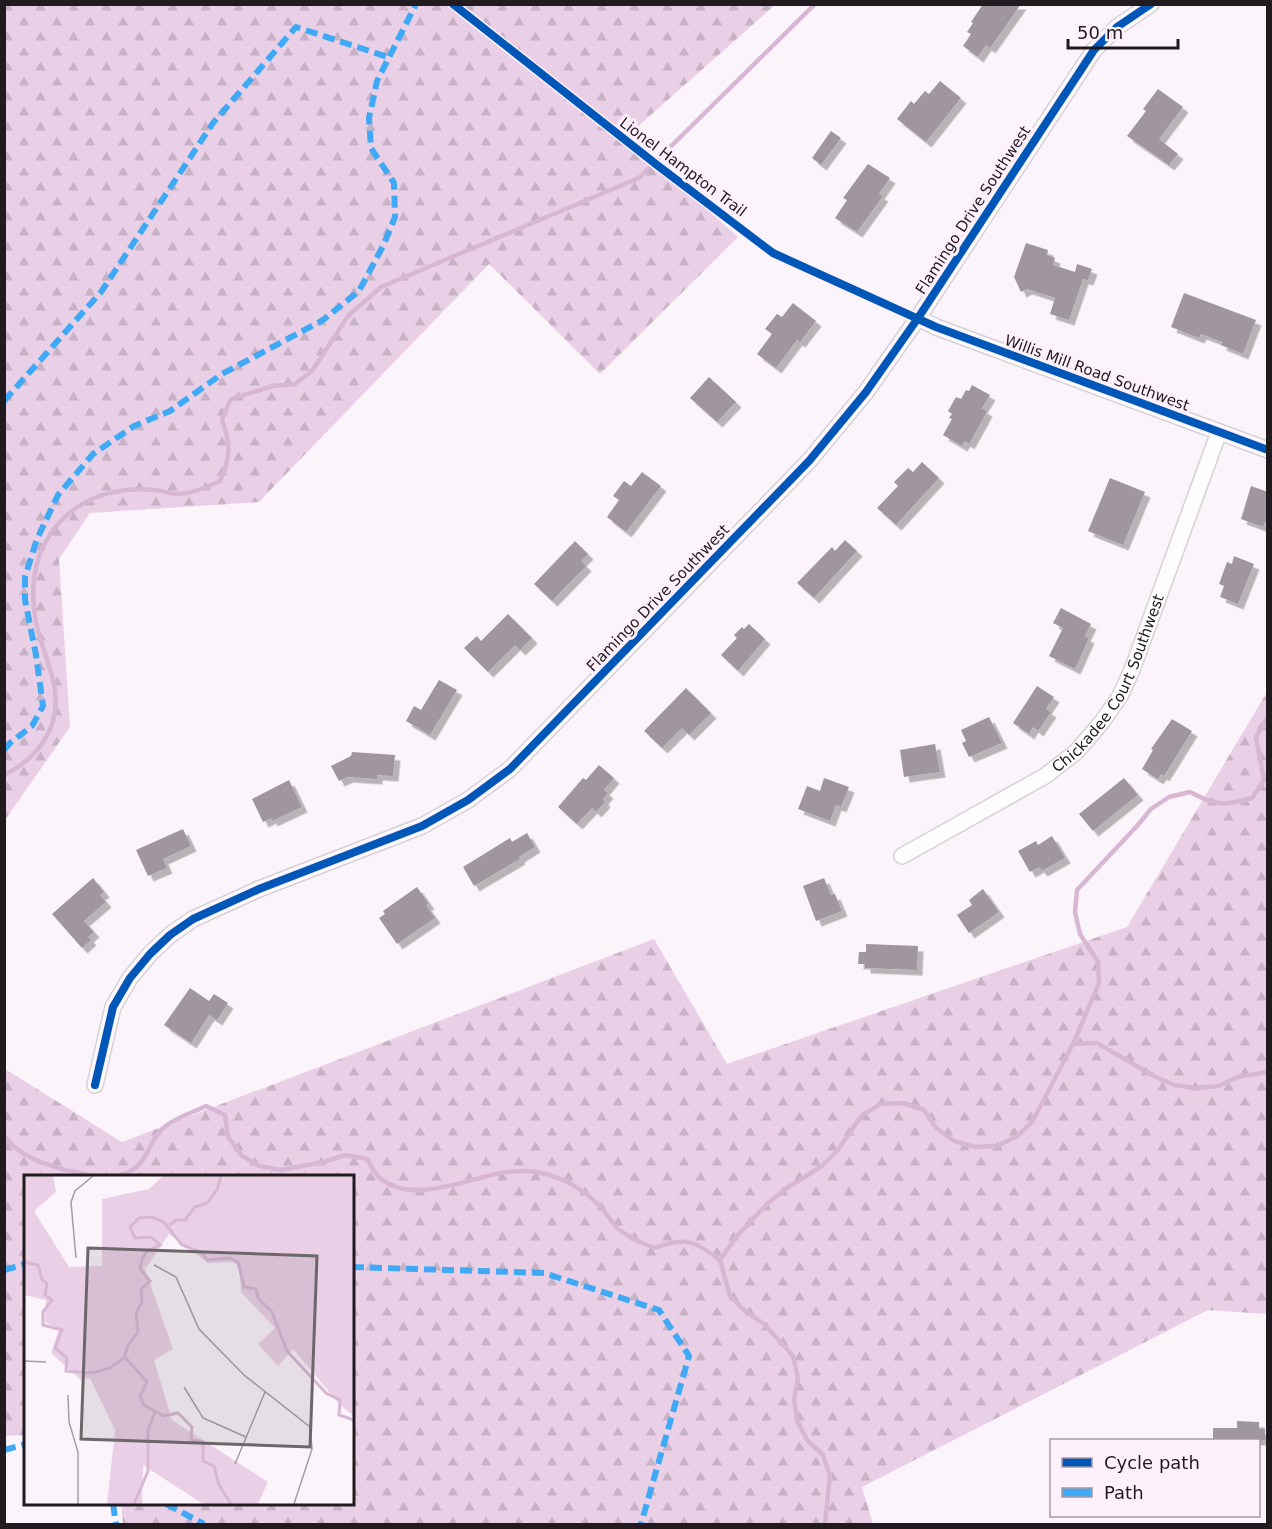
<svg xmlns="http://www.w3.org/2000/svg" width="1272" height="1529" font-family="'DejaVu Sans',sans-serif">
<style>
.forest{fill:url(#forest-firs)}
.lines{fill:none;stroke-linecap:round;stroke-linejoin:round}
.stream{stroke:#d7b7d4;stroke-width:4.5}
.building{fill:#a0969f;filter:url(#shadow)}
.minor-casing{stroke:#d7d1d6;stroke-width:18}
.minor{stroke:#fefdfe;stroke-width:15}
.quiet{stroke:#3fa9f5;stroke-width:6;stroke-dasharray:12 6;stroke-linecap:butt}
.cycleway-casing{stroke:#fef1fc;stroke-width:11}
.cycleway{stroke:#0057b8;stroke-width:8}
.labels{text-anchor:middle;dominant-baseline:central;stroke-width:6;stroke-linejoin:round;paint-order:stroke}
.street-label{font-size:15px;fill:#211b20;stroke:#fef1fc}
.inset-river{fill:none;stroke:#d7b7d4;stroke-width:3}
.inset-road{fill:none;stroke:#a49da3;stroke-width:1.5}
.view{fill:#6d676c;fill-opacity:0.15;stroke:#6d676c;stroke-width:3}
.inset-edge{fill:none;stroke:#211b20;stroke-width:3}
</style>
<defs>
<pattern id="forest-firs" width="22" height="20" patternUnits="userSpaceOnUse" patternTransform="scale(1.5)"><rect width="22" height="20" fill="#ead0e7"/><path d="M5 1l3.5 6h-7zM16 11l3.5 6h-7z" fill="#c8b2c6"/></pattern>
<filter id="shadow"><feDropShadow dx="5.5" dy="5.5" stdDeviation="0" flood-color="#0004"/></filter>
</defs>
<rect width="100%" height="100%" fill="#fbf4fa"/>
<g class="forest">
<polygon points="5,4 775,5 626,137 738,237 600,374 489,264 259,502 90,513 59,559 70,727 5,820"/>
<polygon points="1267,692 1267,1314 1208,1310 862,1487 873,1524 123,1524 121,1504 352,1504 352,1176 26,1176 25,1435 5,1436 5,1069 122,1142 654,939 727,1064 1127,927"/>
</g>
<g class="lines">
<g class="stream">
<path d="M4,775C36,759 60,730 55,692C53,671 43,651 38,631C27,585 34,541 72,511C95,493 126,487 154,490C163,490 172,495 181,494C196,492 207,487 220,481C231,456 231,445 222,419L231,399L273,386L295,384L312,371L348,316L381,287L639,178L815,4"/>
<polyline points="1073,1044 1097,1043 1154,1076 1174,1085 1196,1088 1218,1086 1238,1077 1268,1072"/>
<path d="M4,1135C22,1162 63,1170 93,1176"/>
<path d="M117,1176C152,1168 144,1142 167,1125C178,1117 194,1112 206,1106L225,1115L228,1137L241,1155L259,1166L281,1170L324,1162L345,1155L367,1159C371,1165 374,1173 380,1178C418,1210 480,1169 525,1171C555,1172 585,1188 604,1211C609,1217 613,1224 618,1229C630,1238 641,1243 654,1248C688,1236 693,1241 720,1260"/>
<path d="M720,1260L737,1236L767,1204L784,1190L822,1166L837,1151L862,1115L881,1104L903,1103L924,1110L936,1128L954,1141L975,1147L997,1146L1016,1137L1032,1122L1073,1044L1099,983L1098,962L1080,934L1075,912L1077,890L1137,826L1151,809L1169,797L1190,792C1216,806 1224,806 1252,798L1264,780L1256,737L1268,717"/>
<polyline points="720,1260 730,1296 745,1311 764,1324 793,1356 798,1378 794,1399 797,1420 807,1440 823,1455 830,1476 825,1524"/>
</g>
</g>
<g class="building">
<polygon points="983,4 1021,4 990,48 986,45 978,57 963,46 971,34 967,32 973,23 971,22"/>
<polygon points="940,81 961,98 926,142 897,119 911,101 914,104 925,91 929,94"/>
<polygon points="1158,89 1183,107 1159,139 1178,154 1169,165 1127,136 1146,111 1143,109"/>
<polygon points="831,131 841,138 821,165 812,158"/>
<polygon points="868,164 890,178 879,194 883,196 857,232 835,218 847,200 843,198"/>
<polygon points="1026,243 1048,250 1047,255 1055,258 1053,265 1075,272 1077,264 1092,269 1088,280 1083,279 1069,320 1050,314 1055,298 1027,289 1021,292 1014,277"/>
<polygon points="1184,293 1256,320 1243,354 1221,345 1222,342 1201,334 1199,338 1171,327"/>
<polygon points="793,303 816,321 800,342 797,340 776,368 757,354 772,334 765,329 777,314 782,317"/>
<polygon points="709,377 736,402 717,422 690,398"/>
<polygon points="972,385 990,395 982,408 987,411 982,421 969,444 965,441 962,446 943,435 952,419 949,418 952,414 948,411 956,397 961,399 966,390 969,391"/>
<polygon points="922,462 939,478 896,525 877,508 898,486 894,482 908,468 913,472"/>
<polygon points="642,472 661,486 626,532 607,517 619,500 613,496 624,481 631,486"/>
<polygon points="1110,478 1145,492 1123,545 1088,531"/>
<polygon points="1251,486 1268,492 1268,523 1265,522 1263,527 1241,519"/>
<polygon points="845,540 857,551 814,598 797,583 832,547 835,551"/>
<polygon points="575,541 588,554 581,561 586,566 552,601 534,584"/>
<polygon points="1234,556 1254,564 1238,604 1220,597 1224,586 1219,584 1227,562 1232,564"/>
<polygon points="1061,608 1091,624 1085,636 1089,638 1075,669 1049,656 1063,628 1053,623"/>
<polygon points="508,614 532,638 520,650 515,645 488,672 464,648 477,636 481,641"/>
<polygon points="749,624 765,639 738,671 721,655 737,638 734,635 742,627 744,629"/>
<polygon points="439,680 457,690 430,735 406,721 414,706 421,710"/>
<polygon points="1037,686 1054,697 1046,709 1051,712 1038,731 1033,727 1029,734 1013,723"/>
<polygon points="686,688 711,713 689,735 682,728 662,748 644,731"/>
<polygon points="989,717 1002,743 969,757 962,743 966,741 961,730"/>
<polygon points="1172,719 1192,731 1164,776 1161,774 1158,779 1142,769 1153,750 1151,749"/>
<polygon points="935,744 940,772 904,777 900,750"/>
<polygon points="352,752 395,755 393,776 377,775 377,779 348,777 339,781 331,766 351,756"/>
<polygon points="599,765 614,778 604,790 608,793 603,799 605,802 596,812 592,808 577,824 558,807 583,778 586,780"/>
<polygon points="824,778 849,787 841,807 836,805 830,821 798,809 807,786 820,791"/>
<polygon points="1124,778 1138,795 1093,831 1079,814"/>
<polygon points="289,780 302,807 272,821 271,818 263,822 252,799"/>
<polygon points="183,829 191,846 163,859 167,868 148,876 136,850"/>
<polygon points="527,833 535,847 519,857 520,859 474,886 463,867 510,838 512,842"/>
<polygon points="1052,836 1065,858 1042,871 1039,867 1030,872 1018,851 1036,841 1038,845"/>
<polygon points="93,878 104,892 100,895 106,902 84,921 94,932 88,937 91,940 82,948 52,914"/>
<polygon points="824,878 831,895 835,894 842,911 816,921 803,886"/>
<polygon points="417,887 429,904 426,905 435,918 397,944 379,918 385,914 383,911"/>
<polygon points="983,889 999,912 969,933 957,915 972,905 969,900"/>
<polygon points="866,944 918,946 917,970 865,968 865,964 858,964 859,952 866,952"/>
<polygon points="190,988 209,1001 214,994 228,1003 217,1020 209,1015 191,1043 164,1025"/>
<polygon points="1237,1421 1259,1422 1259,1429 1265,1429 1265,1440 1213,1440 1213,1428 1237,1428"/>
</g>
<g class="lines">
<defs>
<g id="minor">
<polyline points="918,318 936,327 1268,450"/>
<path id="s1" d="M902,856L1045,776L1076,752L1102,722L1120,696L1132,670L1219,432"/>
<polyline points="95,1085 113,1007 130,978 150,954 170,935 193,919 259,889 422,826 468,800 510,769 809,461 866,392 918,318 1094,50 1117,27 1151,4"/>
</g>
</defs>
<use href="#minor" class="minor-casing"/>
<use href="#minor" class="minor"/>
<g class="quiet">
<polyline points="4,401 101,292 213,123 296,27 388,57"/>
<polyline points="4,750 10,743 32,726 43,706 36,655 25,600 25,577 37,539 58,495 93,454 134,426 170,411 222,374 323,320 359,291 383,246 395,217 394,183 371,148 369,118 377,81 416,4"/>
<polyline points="352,1267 544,1273 659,1310 689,1356 641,1524"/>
<polyline points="4,1270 26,1264"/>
<polyline points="4,1450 26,1444"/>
<polyline points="113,1504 116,1524"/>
<polyline points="166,1504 204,1524"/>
</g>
<defs>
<g id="cycleway">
<polyline points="453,4 657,165 773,253 936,327 1268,450"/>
<polyline points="95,1085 113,1007 130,978 150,954 170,935 193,919 259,889 422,826 468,800 510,769 809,461 866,392 918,318 1094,50 1117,27 1151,4"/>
</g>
</defs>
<use href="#cycleway" class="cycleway-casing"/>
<use href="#cycleway" class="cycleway"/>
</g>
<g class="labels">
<g class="street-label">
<text transform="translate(683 167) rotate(37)">Lionel Hampton Trail</text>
<text transform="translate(973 210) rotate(-57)">Flamingo Drive Southwest</text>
<text transform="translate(1097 373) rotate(20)">Willis Mill Road Southwest</text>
<text transform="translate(658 598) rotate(-46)">Flamingo Drive Southwest</text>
<text stroke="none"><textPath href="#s1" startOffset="279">Chickadee Court Southwest</textPath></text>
</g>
</g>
<g transform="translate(24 1175)">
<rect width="330" height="330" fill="#fbf4fa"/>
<path d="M0,1H29L32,17L10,36L45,92L78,91V24L125,14L139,1H330V241L317,231L269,174L254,191L234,169L251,153L217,117L216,92L209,87L184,88L145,59L121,94L149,174L130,185L148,245L244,307L234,329H179L119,290L118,329H83L91,255L66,203L57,205L27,178L35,154L21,147L22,125L0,120Z" fill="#ead0e7"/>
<path class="inset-river" d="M146,50L152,45H161L171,32L183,28L193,15L197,1M0,87L14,90L18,105L23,108L21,120L28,125L19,137V150L38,155L31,173L43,183L42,196L68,198L86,193L100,183M100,183L104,170L114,157L112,138L118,127L117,114L126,106L116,94L118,84L123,76L136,70L127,62L111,63L106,52L115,43L128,42L140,47L158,70L177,77L183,85L205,83L214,87L220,112L232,114L234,123L248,137L263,176L302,218L316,225L315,240L330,245M102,183L123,207L116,221L120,230L140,241L154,238L168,252L167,265L179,267V286L190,291L195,310L207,329M110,329L124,296V255L131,237"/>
<path class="inset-road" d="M52,83L47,27L51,16L69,1M130,90L152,102L175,154L220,200L286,252L288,274L270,329M0,186L22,187M160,212L179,243L222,262M44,220L45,247L54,277V329M211,289L241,217"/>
<path class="view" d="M64,73L293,81L286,272L57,264Z"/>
<rect width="330" height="330" class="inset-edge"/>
</g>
<rect width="1272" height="1529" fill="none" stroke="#211b20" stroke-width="12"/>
<rect x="1050" y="1439" width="210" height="78" fill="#fef1fc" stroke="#a69ba4" stroke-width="1.5"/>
<rect x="1062" y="1458" width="30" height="9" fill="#0057b8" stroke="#a69ba4" stroke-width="1.5"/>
<text x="1104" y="1469" font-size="18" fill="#211b20">Cycle path</text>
<rect x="1062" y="1488" width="30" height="9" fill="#3fa9f5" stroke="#a69ba4" stroke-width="1.5"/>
<text x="1104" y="1499" font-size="18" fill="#211b20">Path</text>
<path d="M1068 39v9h110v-9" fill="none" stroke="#211b20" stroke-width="3"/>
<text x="1077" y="39" font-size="18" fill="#211b20" stroke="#fef1fc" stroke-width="4.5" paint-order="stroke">50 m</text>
</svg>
